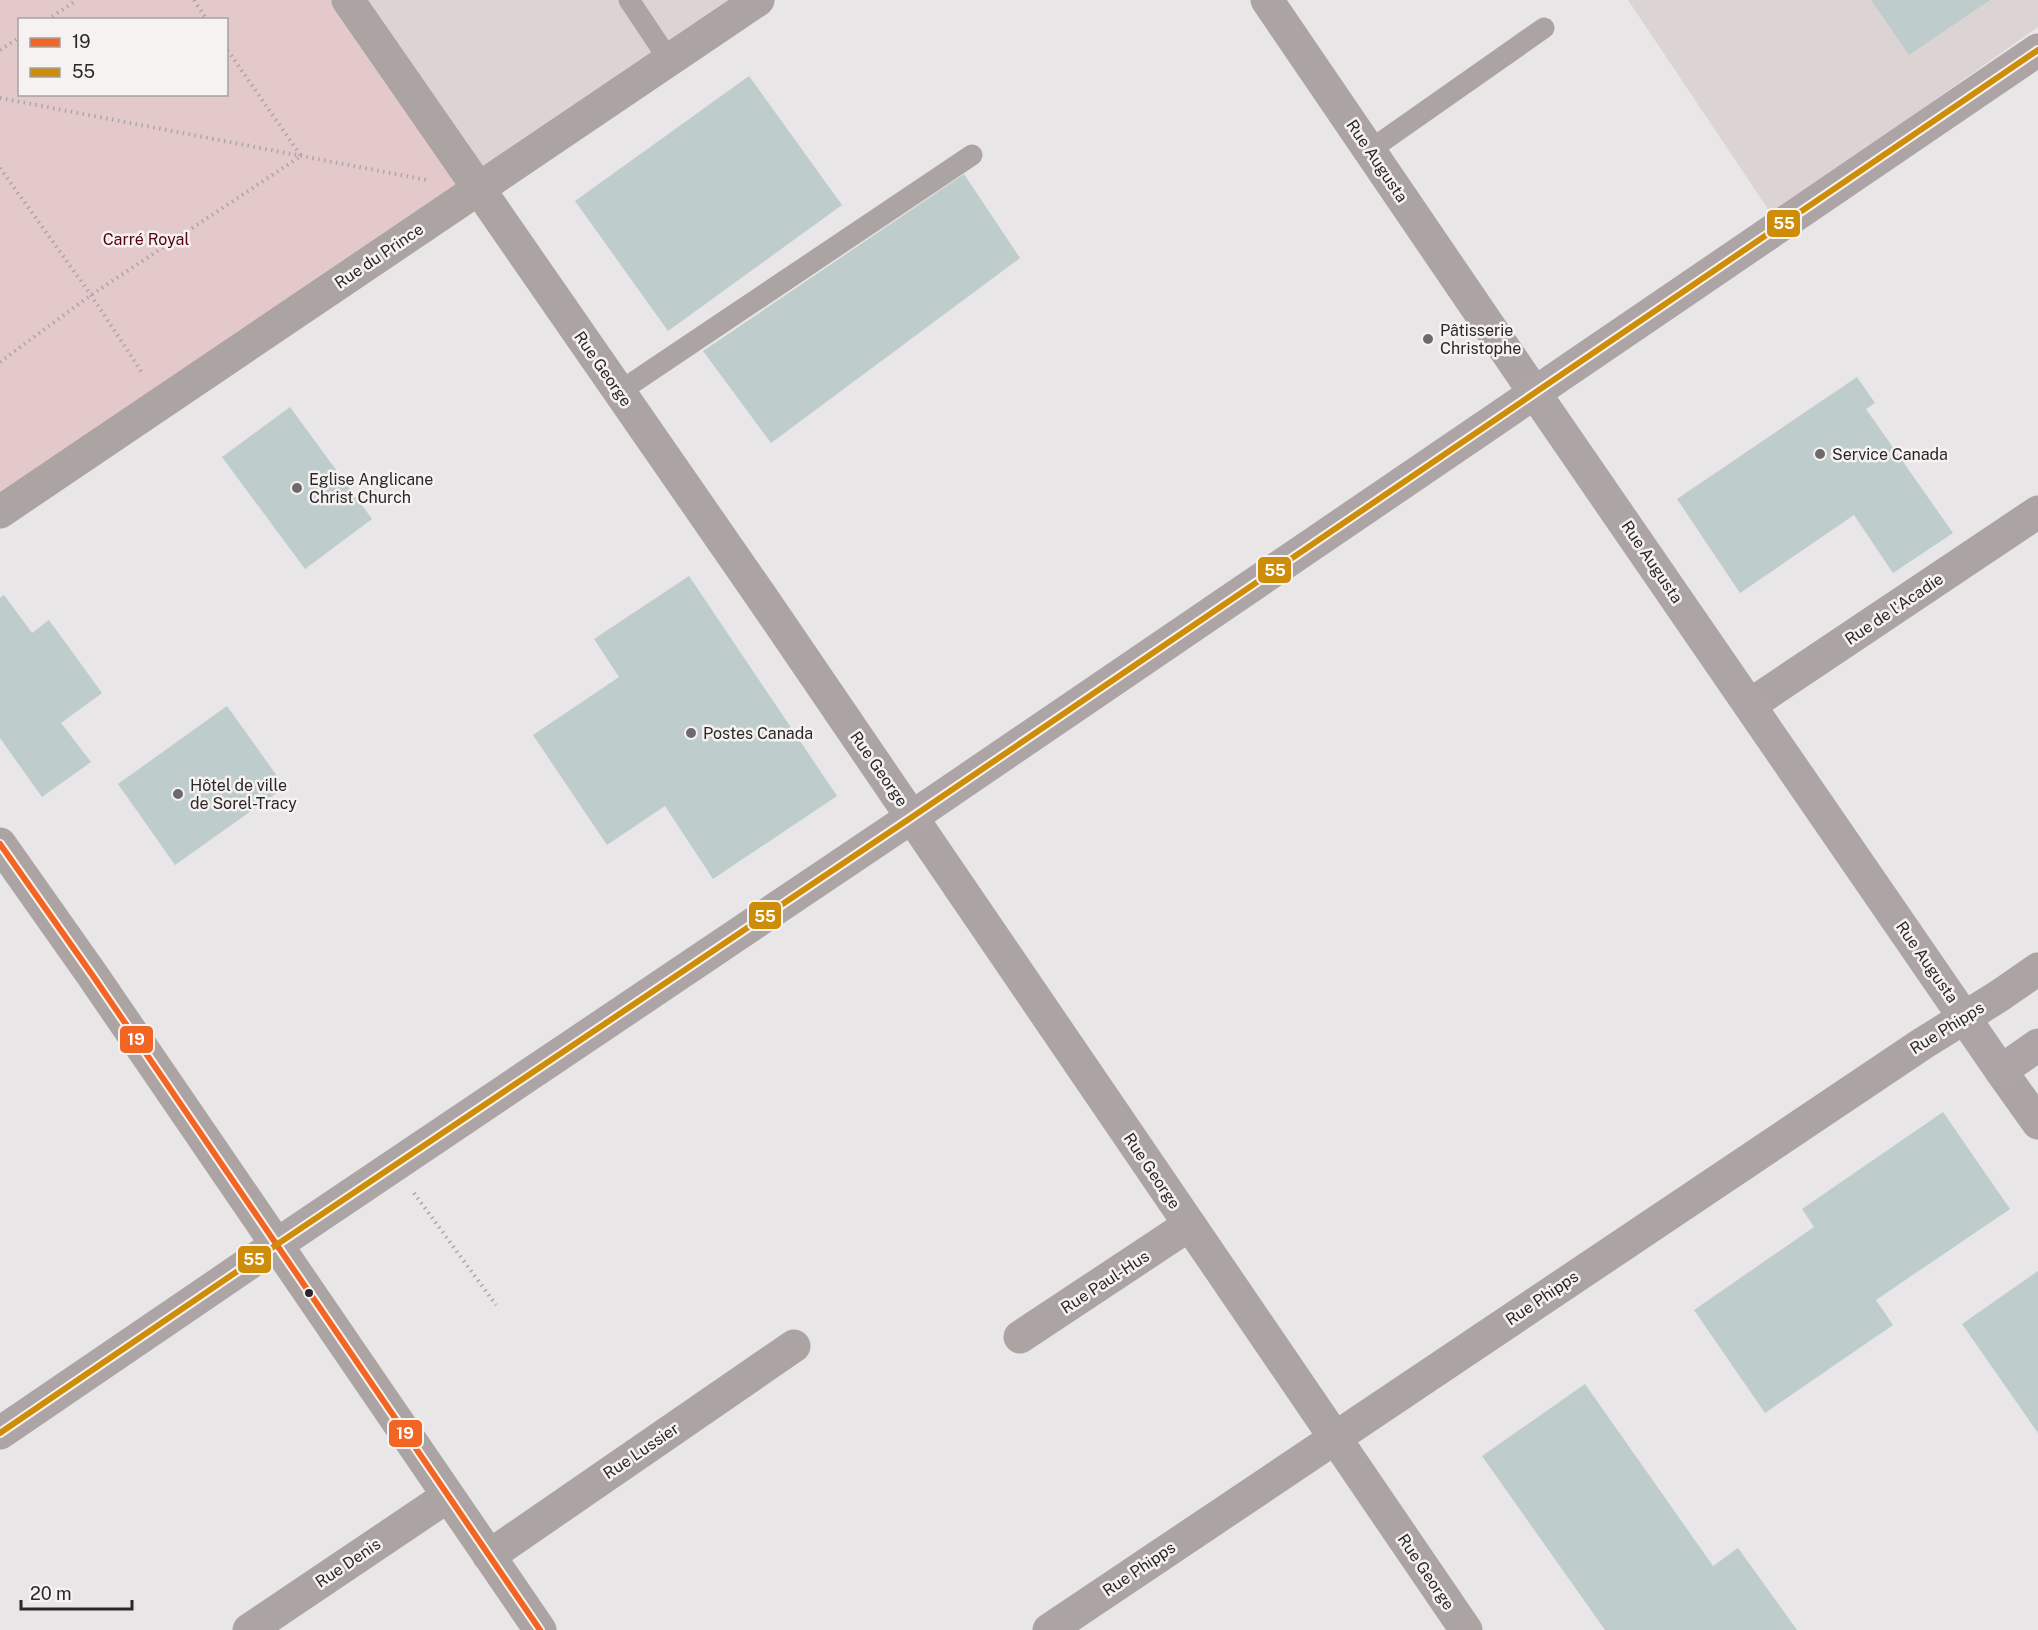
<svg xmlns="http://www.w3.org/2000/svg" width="2038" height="1630" font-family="'Public Sans',sans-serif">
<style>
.built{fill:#dcd4d3}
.green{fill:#e3c9c9;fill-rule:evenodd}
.building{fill:#becdcc}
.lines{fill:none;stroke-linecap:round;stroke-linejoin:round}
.path{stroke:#aca7a7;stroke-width:4;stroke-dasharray:1.5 4.5;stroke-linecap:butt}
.service{stroke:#aca3a3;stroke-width:21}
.minor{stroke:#aca3a3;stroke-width:33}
.tertiary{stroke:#aca3a3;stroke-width:33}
.primary{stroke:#ada5a5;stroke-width:33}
.bus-1-casing{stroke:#f7f2f2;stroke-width:10}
.bus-2-casing{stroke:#f7f2f2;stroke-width:10}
.bus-1{stroke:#f26522;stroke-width:6}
.bus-2{stroke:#ce8d08;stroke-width:6}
.poi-dot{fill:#6c6a6a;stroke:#f7f2f2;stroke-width:2}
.bus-dot{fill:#292727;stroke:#f7f2f2;stroke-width:2}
.labels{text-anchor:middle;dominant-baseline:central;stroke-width:5;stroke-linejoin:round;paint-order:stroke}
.street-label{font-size:16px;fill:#292727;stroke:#f7f2f2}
.park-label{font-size:16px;fill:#550414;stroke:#f7f2f2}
.poi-label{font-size:16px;fill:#292727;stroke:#f7f2f2;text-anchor:start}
.line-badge{stroke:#f7f2f2;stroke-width:2}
.badge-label{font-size:16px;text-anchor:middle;font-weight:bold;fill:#fff}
</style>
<rect width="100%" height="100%" fill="#e8e6e6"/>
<g class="built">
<polygon points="344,0 762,0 473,191"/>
<polygon points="1628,0 2038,0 2038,27 1772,215"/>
</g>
<path class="green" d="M0,0H341L473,191L0,512ZM20,20H226V94H20Z"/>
<g class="building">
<polygon points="1871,0 1990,0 1909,55"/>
<polygon points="749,76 842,205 668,331 575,201"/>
<polygon points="964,174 1020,258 771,443 703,351"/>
<polygon points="1857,377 1875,403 1866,409 1953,533 1893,573 1854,515 1740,593 1677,499"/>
<polygon points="290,407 372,519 305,569 222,457"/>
<polygon points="689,576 837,796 713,879 665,806 607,845 533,735 619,677 594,639"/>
<polygon points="4,595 32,633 49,620 102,693 61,723 91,762 42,797 0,738 0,598"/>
<polygon points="227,706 285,787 175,865 118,784"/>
<polygon points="1943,1112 2010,1209 1876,1300 1893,1325 1765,1413 1694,1310 1814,1227 1802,1209"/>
<polygon points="2038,1271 2038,1433 1962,1324"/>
<polygon points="1585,1384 1713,1566 1738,1548 1797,1630 1605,1630 1482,1456"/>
</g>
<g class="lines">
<g class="path">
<polyline points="194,0 207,20"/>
<polyline points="47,20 77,0"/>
<polyline points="0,50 20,37"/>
<polyline points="0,98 427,180"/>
<polyline points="0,168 91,295 143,374"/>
<polyline points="0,362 91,295 301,156 226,48"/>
<polyline points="414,1193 496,1305"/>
</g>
<g class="service">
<polyline points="629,0 669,60"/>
<polyline points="1370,150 1544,28"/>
<polyline points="619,392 972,155"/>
</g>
<g class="minor">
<polyline points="348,0 763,599 1466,1630"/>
<polyline points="1267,0 1534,392"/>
<polyline points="0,512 758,0"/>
<polyline points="1750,705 2038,512"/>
<polyline points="0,844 93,976 540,1630"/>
<polyline points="1020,1337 1189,1225"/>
<polyline points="489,1556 794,1346"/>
<polyline points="249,1630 448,1496"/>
<polyline points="1049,1630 1922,1044 1999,996 2038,969"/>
</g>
<polyline class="tertiary" points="2001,1071 2038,1123"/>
<g class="primary">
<polyline points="1534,392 2001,1071 2038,1045"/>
<polyline points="0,1433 245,1266 912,817 2038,50"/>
</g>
<defs>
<polyline id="bus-1" points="0,844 93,976 540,1630"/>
<polyline id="bus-2" points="0,1433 245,1266 912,817 2038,50"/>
</defs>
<use href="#bus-1" class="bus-1-casing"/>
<use href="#bus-2" class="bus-2-casing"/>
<use href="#bus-1" class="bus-1"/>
<use href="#bus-2" class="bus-2"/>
</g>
<g class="poi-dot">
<circle cx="1428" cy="339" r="6"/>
<circle cx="1820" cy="454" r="6"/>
<circle cx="297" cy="488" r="6"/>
<circle cx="691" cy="733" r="6"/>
<circle cx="178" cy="794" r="6"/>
</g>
<circle class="bus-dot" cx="309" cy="1293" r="5"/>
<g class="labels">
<g class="street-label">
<text transform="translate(1377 161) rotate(56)">Rue Augusta</text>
<text transform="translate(379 256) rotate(-34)">Rue du Prince</text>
<text transform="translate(603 369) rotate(55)">Rue George</text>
<text transform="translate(1652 562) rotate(56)">Rue Augusta</text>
<text transform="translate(1894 609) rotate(-34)">Rue de l'Acadie</text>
<text transform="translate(879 769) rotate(55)">Rue George</text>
<text transform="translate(1927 962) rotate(55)">Rue Augusta</text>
<text transform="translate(1947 1028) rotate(-32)">Rue Phipps</text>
<text transform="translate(1152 1171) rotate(56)">Rue George</text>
<text transform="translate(1105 1282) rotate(-33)">Rue Paul-Hus</text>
<text transform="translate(1542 1298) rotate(-34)">Rue Phipps</text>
<text transform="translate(641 1451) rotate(-34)">Rue Lussier</text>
<text transform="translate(348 1563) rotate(-34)">Rue Denis</text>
<text transform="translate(1139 1569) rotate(-34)">Rue Phipps</text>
<text transform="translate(1426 1572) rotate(56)">Rue George</text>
</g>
<g class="park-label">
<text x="146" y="239">Carré Royal</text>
</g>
<g class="poi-label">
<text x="1440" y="330">Pâtisserie<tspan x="1440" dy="18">Christophe</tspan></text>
<text x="1832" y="454">Service Canada</text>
<text x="309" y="479">Eglise Anglicane<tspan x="309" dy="18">Christ Church</tspan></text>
<text x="703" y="733">Postes Canada</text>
<text x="190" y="785">Hôtel de ville<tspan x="190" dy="18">de Sorel-Tracy</tspan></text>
</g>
</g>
<g class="line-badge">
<rect x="1766" y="209" width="35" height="29" rx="6" fill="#ce8d08"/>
<rect x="1257" y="556" width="35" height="28" rx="6" fill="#ce8d08"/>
<rect x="748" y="901" width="34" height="29" rx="6" fill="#ce8d08"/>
<rect x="119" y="1025" width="35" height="29" rx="6" fill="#f26522"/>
<rect x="237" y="1245" width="35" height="29" rx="6" fill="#ce8d08"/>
<rect x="388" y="1419" width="35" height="29" rx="6" fill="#f26522"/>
</g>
<g class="badge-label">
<text x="1784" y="229">55</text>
<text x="1275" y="576">55</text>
<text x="765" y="922">55</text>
<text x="136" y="1045">19</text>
<text x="254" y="1265">55</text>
<text x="405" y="1439">19</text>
</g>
<rect x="18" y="18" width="210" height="78" fill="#f7f2f2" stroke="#a5a1a1" stroke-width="1.5"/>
<rect x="30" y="38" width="30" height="9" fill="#f26522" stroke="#a5a1a1" stroke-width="1.5"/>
<text x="72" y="48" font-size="18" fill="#292727">19</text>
<rect x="30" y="68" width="30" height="9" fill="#ce8d08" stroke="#a5a1a1" stroke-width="1.5"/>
<text x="72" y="78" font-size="18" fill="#292727">55</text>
<path d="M21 1600v9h111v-9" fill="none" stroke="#292727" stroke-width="3"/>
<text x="30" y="1600" font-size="18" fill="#292727" stroke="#f7f2f2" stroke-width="4.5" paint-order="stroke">20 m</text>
</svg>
